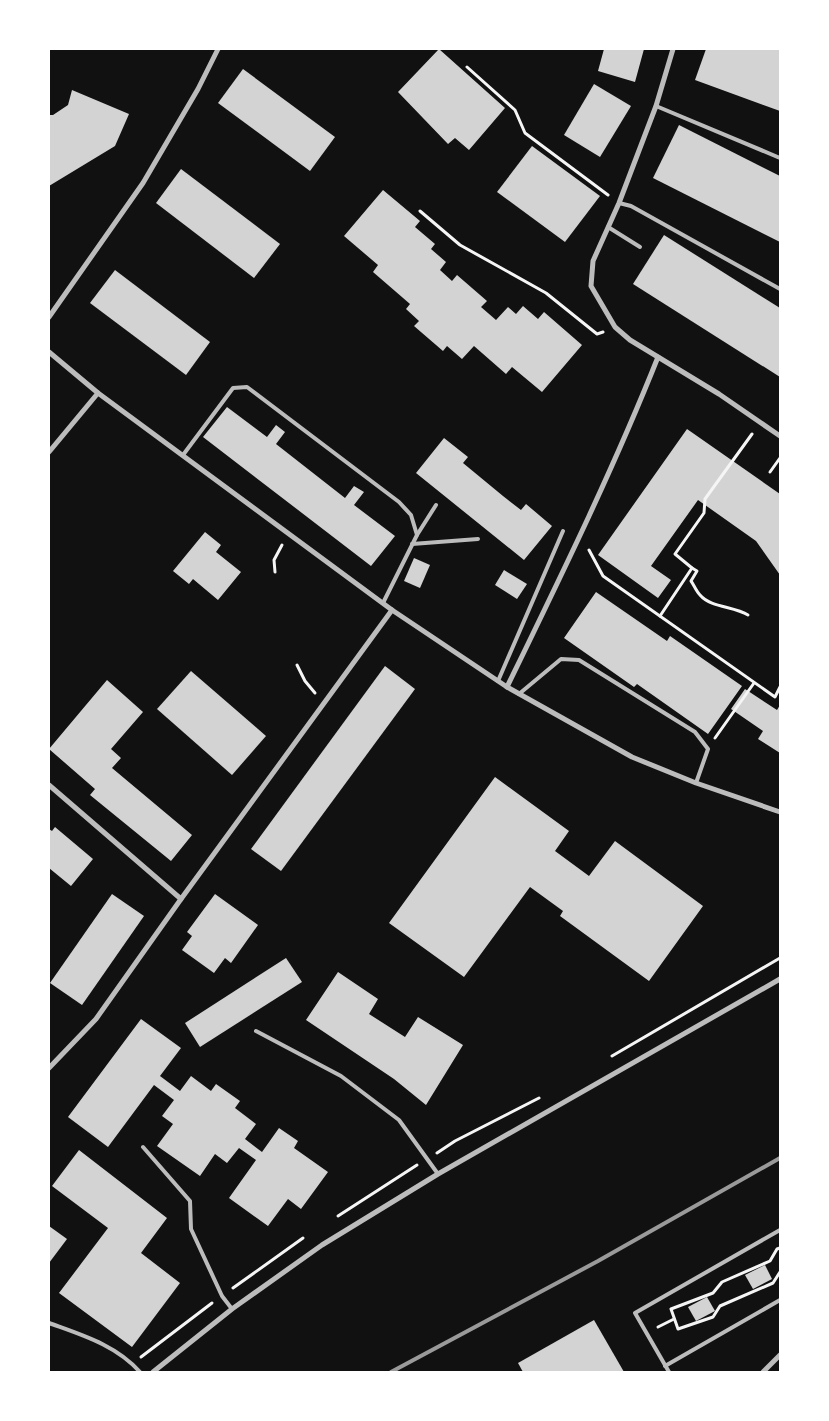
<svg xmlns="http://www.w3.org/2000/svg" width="829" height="1421" font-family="'Roboto Condensed',sans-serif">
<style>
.building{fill:#d3d3d3}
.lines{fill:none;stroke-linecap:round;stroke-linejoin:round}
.path{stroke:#f5f5f5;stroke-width:3}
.service{stroke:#bcbcbc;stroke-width:4}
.minor{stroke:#bcbcbc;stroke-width:5}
.rail{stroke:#9a9a9a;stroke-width:4}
</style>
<rect width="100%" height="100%" fill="#111"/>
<g class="building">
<polygon points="439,49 505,108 469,150 455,138 448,144 398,92"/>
<polygon points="604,49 644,49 635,82 598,71"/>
<polygon points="706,49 780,49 780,111 695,80"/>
<polygon points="243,69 335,137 310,171 218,103"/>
<polygon points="594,84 631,106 600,157 564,135"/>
<polygon points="72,90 129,114 115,146 49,186 49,115 53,115 68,105"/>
<polygon points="679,125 780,176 780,242 653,178"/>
<polygon points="532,146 600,196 565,242 497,192"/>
<polygon points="181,169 280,244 254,278 156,203"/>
<polygon points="383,190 420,221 415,227 435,244 431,249 446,262 440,270 452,281 457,275 487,301 481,307 496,320 508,307 516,314 523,306 538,319 544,312 582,345 542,392 512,367 506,374 474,346 462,359 447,346 443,351 414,326 419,321 406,309 410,304 373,272 378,265 344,236"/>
<polygon points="664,235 780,308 780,377 633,284"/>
<polygon points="115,270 210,342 186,375 90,303"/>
<polygon points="227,407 267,437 276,425 285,432 276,444 345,498 354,486 364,492 354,505 395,536 371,566 203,437"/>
<polygon points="687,429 780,494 780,575 756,541 698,500 651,566 671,580 658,598 598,555"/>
<polygon points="444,438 468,457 463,463 503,496 521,510 526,504 552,526 524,560 416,473"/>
<polygon points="205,532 221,545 216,552 241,572 218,600 193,579 189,584 173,571"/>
<polygon points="414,558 430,565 420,588 404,581"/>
<polygon points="504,570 527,584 517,599 495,585"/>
<polygon points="596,592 667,641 670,636 742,686 708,734 637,684 634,687 564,638"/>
<polygon points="385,666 415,689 281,871 251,849"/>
<polygon points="191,671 266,736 232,775 157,709"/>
<polygon points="107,680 143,712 111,749 121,758 112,768 192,835 171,861 90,795 95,789 49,749"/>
<polygon points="745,689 777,710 780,705 780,753 758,739 763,731 731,709"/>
<polygon points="495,777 569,831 555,851 589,876 615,841 703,906 649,981 560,916 563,911 530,887 464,977 389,923"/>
<polygon points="55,827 93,859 71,886 49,868 49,829 52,831"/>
<polygon points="112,894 144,916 82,1005 50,983"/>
<polygon points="215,894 258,925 231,963 225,958 214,973 182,950 192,936 187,932"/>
<polygon points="286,958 302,982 200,1047 185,1023"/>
<polygon points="338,972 378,999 369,1014 405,1037 418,1017 463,1045 426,1105 394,1079 306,1020"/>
<polygon points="141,1019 181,1048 160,1076 180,1091 191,1076 211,1091 216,1084 240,1101 235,1108 256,1124 245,1139 262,1152 279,1128 298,1141 294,1148 328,1172 301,1209 288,1199 268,1226 229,1198 256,1160 239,1148 227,1163 215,1154 200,1176 157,1146 173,1124 162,1116 174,1100 154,1085 108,1147 68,1117"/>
<polygon points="79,1150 167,1218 141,1253 180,1283 132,1347 59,1293 108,1228 52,1186"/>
<polygon points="49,1226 67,1239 49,1263"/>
<polygon points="765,1265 772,1279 753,1289 745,1275"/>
<polygon points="707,1297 715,1311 696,1321 688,1307"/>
<polygon points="594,1320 624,1372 523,1372 518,1363"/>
</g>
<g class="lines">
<g class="path">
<polyline points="467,67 515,110 525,133 608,195"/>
<polyline points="420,211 460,245 546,293 597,334 603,332"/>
<polyline points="770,472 780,458"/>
<polyline points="589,550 603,576 775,697 780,687"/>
<path d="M692,568L697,571L691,581C694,585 696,591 700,595C711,608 734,606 748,615"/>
<polyline points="275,572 274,560 282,545"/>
<polyline points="660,616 692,568 675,554 704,513 705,499 752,434"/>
<polyline points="297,665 305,681 315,693"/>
<polyline points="715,738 754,683"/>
<polyline points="612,1056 780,958"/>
<polyline points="437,1153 455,1141 539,1098"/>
<polyline points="338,1216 417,1165"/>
<polyline points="780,1248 777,1249 770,1261 722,1282 713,1293 671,1309 678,1329 713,1317 720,1306 773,1283 780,1272"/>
<polyline points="233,1288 303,1238"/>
<polyline points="658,1327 674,1319"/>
<polyline points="141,1357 212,1303"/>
</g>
<g class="service">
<polyline points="656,106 780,158"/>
<polyline points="619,203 631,206 780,289"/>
<polyline points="608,227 640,247"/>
<polyline points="183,455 233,388 247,387 399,502 411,515 417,535 383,603"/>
<polyline points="417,535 436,505"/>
<polyline points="412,544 478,539"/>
<polyline points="498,681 563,531"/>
<polyline points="519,694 561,659 579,660 695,732 708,749 696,783"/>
<polyline points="256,1031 341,1076 399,1120 438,1174"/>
<polyline points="143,1147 190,1201 191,1229 222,1296 232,1309"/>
<path d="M49,1323C82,1335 116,1345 140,1372"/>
<polyline points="665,1366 780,1300"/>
<polyline points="669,1372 635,1313 780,1230"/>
</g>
<g class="minor">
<polyline points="673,49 656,106 619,203 593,261 591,286 615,327 630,340 719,394 780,436"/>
<polyline points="49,317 143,183 198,89 218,49"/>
<polyline points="49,352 98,393 392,610 507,687 632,757 696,783 780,812"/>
<polyline points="49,452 98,393"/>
<path d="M507,687C560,578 613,470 658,357"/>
<polyline points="49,785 181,899"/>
<polyline points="49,1068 96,1019 181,899 392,610"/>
<polyline points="153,1372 232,1309 322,1245 438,1174 780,979"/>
<polyline points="763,1372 780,1355"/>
</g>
<polyline class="rail" points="391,1372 598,1261 780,1158"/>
</g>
<rect width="829" height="1421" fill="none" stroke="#ffffff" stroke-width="100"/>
</svg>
